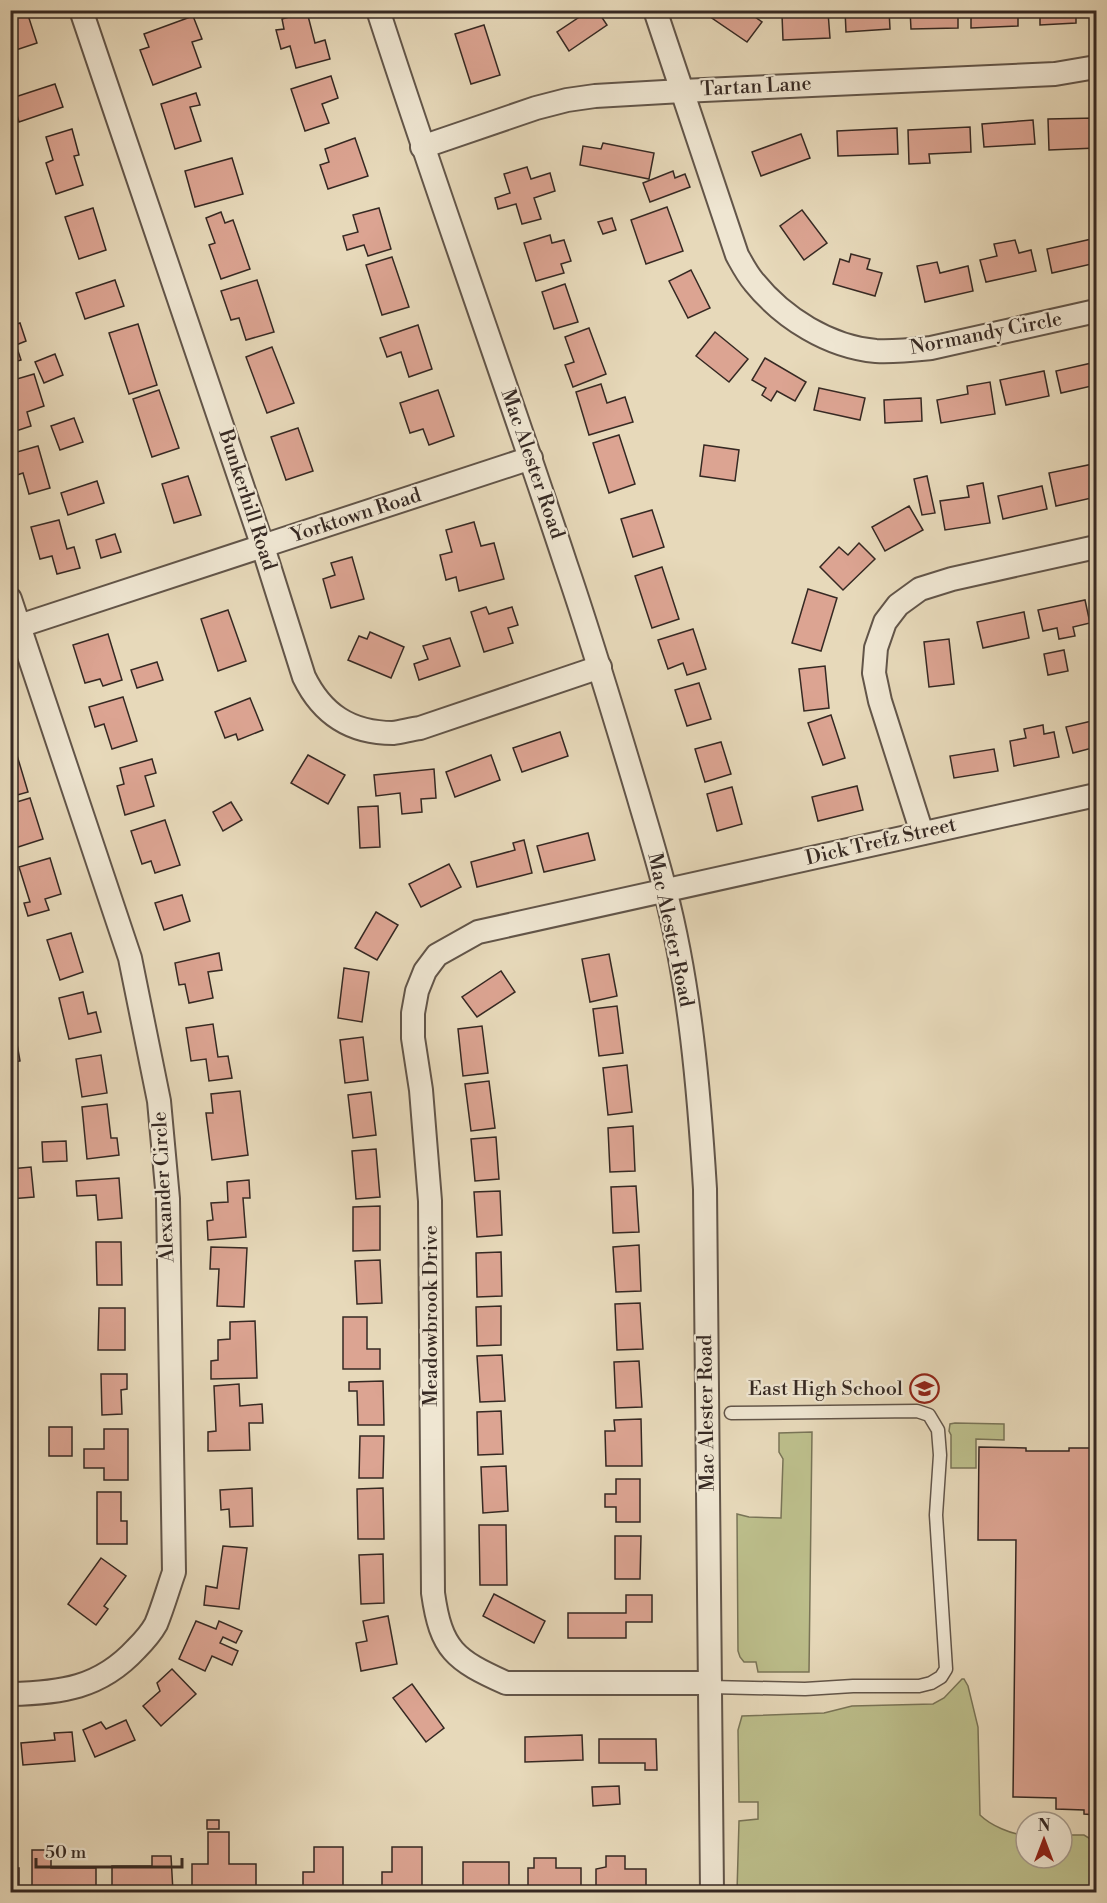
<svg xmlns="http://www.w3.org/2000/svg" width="1107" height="1903" font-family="'Libre Bodoni',serif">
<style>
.green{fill:#bcbe8b;stroke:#797457;stroke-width:1.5}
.building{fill:#dca492;stroke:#362923;stroke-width:1.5}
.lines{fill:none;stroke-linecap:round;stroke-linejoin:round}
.lane-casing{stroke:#625549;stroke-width:15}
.street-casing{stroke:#625549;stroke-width:26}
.lane{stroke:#efe6d2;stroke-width:12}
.street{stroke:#efe6d2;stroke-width:22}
.labels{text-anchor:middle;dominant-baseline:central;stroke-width:4.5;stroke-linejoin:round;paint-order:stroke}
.street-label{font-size:20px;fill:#362923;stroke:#efe6d2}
.poi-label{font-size:20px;fill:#362923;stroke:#efe6d2;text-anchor:end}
</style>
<rect width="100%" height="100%" fill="#e7d9ba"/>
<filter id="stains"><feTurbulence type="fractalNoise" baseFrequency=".00333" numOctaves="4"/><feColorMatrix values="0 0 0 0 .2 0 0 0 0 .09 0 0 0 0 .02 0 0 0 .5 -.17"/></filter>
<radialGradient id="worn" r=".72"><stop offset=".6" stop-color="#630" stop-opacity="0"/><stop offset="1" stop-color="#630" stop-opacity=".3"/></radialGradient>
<g class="green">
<polygon points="955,1423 1004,1424 1004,1440 976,1439 976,1468 951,1468 951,1435 949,1431 950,1424"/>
<polygon points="812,1432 809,1672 758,1672 756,1662 744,1662 740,1657 738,1651 737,1514 749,1517 781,1518 783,1459 779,1452 779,1433"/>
<path d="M962,1679H964L968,1686L978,1727L980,1815C990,1825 1012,1835 1026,1835V1858H1062V1835H1084L1092,1840H1096V1892H737L739,1821L758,1819V1802H739L738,1730L742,1716L824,1713L852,1706L933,1704L944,1698Z"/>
</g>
<g class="building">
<polygon points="590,10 597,10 607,25 569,51 557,32"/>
<polygon points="709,10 745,10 762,22 747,42 706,14"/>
<polygon points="845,10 889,10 890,29 846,32"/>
<polygon points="910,10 958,10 958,28 911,29"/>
<polygon points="971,10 1018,10 1018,26 971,28"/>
<polygon points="1040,10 1076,10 1076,23 1040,25"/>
<polygon points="27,12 37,43 10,52 10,18"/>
<polygon points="307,12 315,43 325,40 330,59 296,68 290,46 281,49 276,30 284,29 282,19"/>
<polygon points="828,12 830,38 783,40 782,15"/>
<polygon points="193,16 202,39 192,42 201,67 153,85 140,50 149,47 144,34"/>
<polygon points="484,25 500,75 471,84 455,34"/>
<polygon points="331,76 338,98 322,104 329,123 305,131 291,89"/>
<polygon points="55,84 63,107 19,122 12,98"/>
<polygon points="196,93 200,105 190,107 201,141 175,149 161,104"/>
<polygon points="1096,118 1096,148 1049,150 1048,119"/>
<polygon points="1033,120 1035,144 984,147 982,124"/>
<polygon points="970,127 971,152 929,154 930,163 909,164 908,130"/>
<polygon points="897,128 898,154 838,156 837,131"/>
<polygon points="72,129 79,155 74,156 83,185 56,194 46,163 53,160 46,137"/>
<polygon points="801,134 810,158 761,176 752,152"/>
<polygon points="355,138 368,176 328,189 320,165 329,162 325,149"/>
<polygon points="603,143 654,153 649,179 580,165 583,146 601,149"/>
<polygon points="232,158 243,194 195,207 185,171"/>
<polygon points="527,167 531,179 550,173 555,191 534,198 541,219 522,224 516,204 498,209 495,198 510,193 504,174"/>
<polygon points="673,171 675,178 685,174 690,187 650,202 643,183"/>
<polygon points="667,207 683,251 646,264 631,220"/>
<polygon points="93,208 106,250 79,259 65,217"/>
<polygon points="379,208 391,249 368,256 364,245 347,250 343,236 358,232 353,215"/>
<polygon points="802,210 827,243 804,260 780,226"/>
<polygon points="221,212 225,223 233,220 250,269 221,279 209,245 215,243 206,218"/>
<polygon points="612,218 616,230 603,234 598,222"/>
<polygon points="550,235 552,243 564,240 571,261 561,264 564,273 536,281 524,243"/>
<polygon points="1096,238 1096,263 1052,273 1047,249"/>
<polygon points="1015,240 1019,253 1031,250 1036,271 986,282 980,260 997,256 994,244"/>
<polygon points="851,254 870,259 867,269 882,273 875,296 833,284 840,259 849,262"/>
<polygon points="392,257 409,307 382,315 366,265"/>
<polygon points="937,262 940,273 968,266 973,291 925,302 917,266"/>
<polygon points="691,270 710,308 688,318 669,281"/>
<polygon points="115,280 124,306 85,319 76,293"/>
<polygon points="257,280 274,332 246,340 239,318 231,320 221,291"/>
<polygon points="565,284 578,322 554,329 542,292"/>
<polygon points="20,323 26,341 16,345 21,360 10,363 10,326"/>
<polygon points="138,324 157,385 129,394 109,333"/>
<polygon points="418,325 432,369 409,377 401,352 387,357 380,338"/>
<polygon points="589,328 606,374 573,387 565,365 574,362 565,337"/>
<polygon points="715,332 748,359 729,382 696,356"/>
<polygon points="272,347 294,403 267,413 246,357"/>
<polygon points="55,354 63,375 44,383 35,362"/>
<polygon points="765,358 806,382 795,401 777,391 771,401 762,395 766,388 752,380"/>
<polygon points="1096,362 1096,385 1061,393 1056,371"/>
<polygon points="1044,371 1049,396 1006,405 1000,380"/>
<polygon points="34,374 44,406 27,412 31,426 10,433 10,381"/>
<polygon points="990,382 995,414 941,423 937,400 968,394 967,386"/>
<polygon points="601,384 607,403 625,397 633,422 589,435 576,392"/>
<polygon points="819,388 865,398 860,420 814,410"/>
<polygon points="159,390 179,448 152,457 133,399"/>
<polygon points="438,390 454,436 429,445 423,429 410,433 400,403"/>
<polygon points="921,398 922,421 885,423 884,400"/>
<polygon points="74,418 83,442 60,450 51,426"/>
<polygon points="298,428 313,471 286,480 271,437"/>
<polygon points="619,435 635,484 609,493 593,443"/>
<polygon points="704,445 739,450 735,481 700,476"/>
<polygon points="38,446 50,488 29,494 23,473 14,476 10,465 10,454"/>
<polygon points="1093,464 1096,482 1096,497 1056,506 1049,473"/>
<polygon points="188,476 201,515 174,523 162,484"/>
<polygon points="927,476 935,513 922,515 914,479"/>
<polygon points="97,481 104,503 68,515 61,493"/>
<polygon points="983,483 990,523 945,530 940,501 969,497 967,486"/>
<polygon points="1042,486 1047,509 1003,519 998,496"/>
<polygon points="909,506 923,530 885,551 872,527"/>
<polygon points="652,510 664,547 633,557 621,519"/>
<polygon points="59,520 67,549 74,547 80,568 57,574 52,556 40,559 31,527"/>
<polygon points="474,522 481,546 494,543 504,579 459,591 456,577 446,580 440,555 452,552 446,530"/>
<polygon points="115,534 121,552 101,558 96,540"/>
<polygon points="859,543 875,559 843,590 820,567 839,547 848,555"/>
<polygon points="352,557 364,599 331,608 323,579 335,575 331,563"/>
<polygon points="662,567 679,619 652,628 635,576"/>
<polygon points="808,589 837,598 821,651 792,643"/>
<polygon points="1085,600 1090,623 1073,627 1075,636 1059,639 1057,628 1043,631 1038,610"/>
<polygon points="486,607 489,614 512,607 518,625 508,628 513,643 484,652 471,612"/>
<polygon points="228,610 246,661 218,671 201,619"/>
<polygon points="1024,612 1029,638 983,648 977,622"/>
<polygon points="693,629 706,669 687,675 683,663 668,669 658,640"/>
<polygon points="370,632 404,647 391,678 348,660 359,636 367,639"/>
<polygon points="108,634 122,680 103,686 100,679 85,683 73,645"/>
<polygon points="450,638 460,666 419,680 414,664 428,659 423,646"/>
<polygon points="949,639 954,684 929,687 924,642"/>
<polygon points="1064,650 1068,671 1048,675 1044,654"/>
<polygon points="157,662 163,680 137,688 131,670"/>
<polygon points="825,666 829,708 804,711 799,669"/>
<polygon points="699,683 711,719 687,726 675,690"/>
<polygon points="123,697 137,741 112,749 104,724 95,727 89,707"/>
<polygon points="250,698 263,730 238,740 236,734 225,738 215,712"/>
<polygon points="831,715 845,758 823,765 808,723"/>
<polygon points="1096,720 1096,747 1073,753 1066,727"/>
<polygon points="1043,725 1044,734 1054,732 1059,757 1014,766 1010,741 1026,738 1024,729"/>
<polygon points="560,732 568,756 522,772 513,748"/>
<polygon points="10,742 13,742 28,792 10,797"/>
<polygon points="721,742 731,774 705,782 695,749"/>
<polygon points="994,749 998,771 954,778 950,756"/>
<polygon points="308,755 345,775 328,804 291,783"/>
<polygon points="491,755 500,780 455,797 446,772"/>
<polygon points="152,759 156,773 145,776 154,806 125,815 117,786 124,784 120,768"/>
<polygon points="434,769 436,798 421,799 422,812 402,814 400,793 376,796 374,775"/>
<polygon points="857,786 863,810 818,821 812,797"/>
<polygon points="732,787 742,824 717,831 707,794"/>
<polygon points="30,798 43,839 15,848 10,834 10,804"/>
<polygon points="231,802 242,820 223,831 213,812"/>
<polygon points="378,806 380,847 360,848 358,807"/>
<polygon points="165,820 180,865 155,873 151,861 142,864 131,831"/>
<polygon points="588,833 595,860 544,872 537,846"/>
<polygon points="524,840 532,873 477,887 471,862 515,850 513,843"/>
<polygon points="50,858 61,894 45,899 49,910 28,916 24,903 30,902 19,867"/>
<polygon points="449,864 461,887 421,907 409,884"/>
<polygon points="182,895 190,921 164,930 155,903"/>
<polygon points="376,912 398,925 377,960 355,948"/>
<polygon points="71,933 83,972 60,980 47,940"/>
<polygon points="219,953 222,970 208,972 213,998 189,1003 185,984 179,985 175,963"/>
<polygon points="609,954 617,996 590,1002 582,959"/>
<polygon points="344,968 369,972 362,1022 338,1018"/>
<polygon points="501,971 515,992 477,1017 462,997"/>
<polygon points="83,992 88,1014 96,1012 101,1032 69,1039 59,998"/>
<polygon points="617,1006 623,1053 599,1056 593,1009"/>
<polygon points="213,1024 218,1057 228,1056 232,1078 209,1081 206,1059 191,1061 186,1028"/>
<polygon points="482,1026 488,1073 463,1076 458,1029"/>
<polygon points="363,1037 368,1080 345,1083 340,1040"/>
<polygon points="17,1044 20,1061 10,1063 10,1045"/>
<polygon points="101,1055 107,1093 82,1097 76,1059"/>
<polygon points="627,1065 632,1112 608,1115 603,1068"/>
<polygon points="489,1081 495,1128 471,1131 465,1084"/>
<polygon points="240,1091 248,1155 212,1160 206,1113 213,1113 211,1094"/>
<polygon points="371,1092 376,1135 353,1138 348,1095"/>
<polygon points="107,1104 111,1138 117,1138 119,1155 87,1159 82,1107"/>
<polygon points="633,1126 635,1171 610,1172 608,1128"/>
<polygon points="496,1137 499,1179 475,1181 471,1139"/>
<polygon points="66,1141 67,1161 43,1162 42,1142"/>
<polygon points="376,1149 380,1197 356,1199 352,1151"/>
<polygon points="31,1167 34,1197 10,1199 10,1169"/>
<polygon points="119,1178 122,1218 98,1220 96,1195 77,1196 76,1181"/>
<polygon points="249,1180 250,1198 243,1198 246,1237 208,1240 207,1221 213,1220 211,1203 228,1202 227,1182"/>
<polygon points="636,1186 639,1232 613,1233 611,1187"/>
<polygon points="500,1191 502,1235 477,1237 474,1192"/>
<polygon points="380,1206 380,1250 353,1251 353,1207"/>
<polygon points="96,1242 121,1242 122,1285 97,1285"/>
<polygon points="639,1245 641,1291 616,1292 613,1247"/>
<polygon points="211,1247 247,1248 244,1307 217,1306 219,1269 210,1269"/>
<polygon points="501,1252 502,1296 477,1297 476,1253"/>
<polygon points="380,1260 382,1303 357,1304 355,1261"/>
<polygon points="640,1303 643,1349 617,1350 615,1304"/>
<polygon points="501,1306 501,1345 477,1346 476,1307"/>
<polygon points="99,1308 125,1308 125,1350 98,1350"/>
<polygon points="343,1317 367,1317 367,1349 380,1349 380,1369 343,1369"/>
<polygon points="255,1321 257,1378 211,1379 211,1361 218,1360 218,1340 230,1339 230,1322"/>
<polygon points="502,1355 505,1401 480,1402 477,1356"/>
<polygon points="639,1361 642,1407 616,1408 614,1362"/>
<polygon points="101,1374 127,1374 127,1389 121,1390 122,1414 102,1415"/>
<polygon points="383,1381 384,1425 358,1425 357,1391 349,1391 349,1382"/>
<polygon points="239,1384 240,1406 262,1404 263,1423 249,1423 250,1450 208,1451 208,1432 216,1431 214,1386"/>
<polygon points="501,1411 503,1454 478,1455 477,1412"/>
<polygon points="641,1419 642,1466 606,1466 605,1431 615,1431 614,1420"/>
<rect x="49" y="1427" width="23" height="29"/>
<polygon points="104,1429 128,1429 128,1480 104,1480 104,1468 84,1468 84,1449 104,1449"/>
<polygon points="360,1436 384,1436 383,1478 359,1478"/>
<polygon points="979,1447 1026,1448 1026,1451 1069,1451 1069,1448 1096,1448 1096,1815 1084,1814 1084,1810 1056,1809 1056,1798 1013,1797 1016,1540 978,1540"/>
<polygon points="506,1466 508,1511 483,1513 481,1467"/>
<polygon points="616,1479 640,1479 640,1522 616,1522 616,1507 605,1507 605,1494 616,1494"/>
<polygon points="252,1488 253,1526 230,1527 229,1509 221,1510 220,1490"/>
<polygon points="383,1488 384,1539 358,1539 357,1489"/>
<polygon points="97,1492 121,1492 121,1521 127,1521 127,1544 97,1544"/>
<polygon points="479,1525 506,1525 507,1585 480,1585"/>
<polygon points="615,1536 641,1536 640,1579 615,1579"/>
<polygon points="223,1546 247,1548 239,1609 204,1605 206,1586 217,1588"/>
<polygon points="383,1554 384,1603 361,1604 359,1555"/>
<polygon points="101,1558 126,1576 104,1606 108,1609 96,1625 68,1604"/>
<polygon points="494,1594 545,1621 534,1643 483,1616"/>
<polygon points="626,1595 652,1595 652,1622 626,1622 626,1638 568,1638 568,1613 626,1613"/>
<polygon points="388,1616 397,1664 361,1671 356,1643 367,1641 363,1621"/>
<polygon points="196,1621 216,1629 219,1621 242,1631 236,1643 223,1637 220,1643 238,1651 232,1665 212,1656 205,1671 179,1659"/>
<polygon points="172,1669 196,1694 161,1726 143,1706 160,1691 157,1683"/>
<polygon points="412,1684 444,1728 426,1742 393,1698"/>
<polygon points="126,1720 135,1740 95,1757 83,1730 101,1722 106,1729"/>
<polygon points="72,1732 75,1761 23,1765 21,1743 55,1740 54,1733"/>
<polygon points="582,1735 583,1760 525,1762 525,1737"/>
<polygon points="599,1739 656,1739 657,1770 645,1770 645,1763 599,1763"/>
<polygon points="619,1786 620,1804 593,1806 592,1787"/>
<rect x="207" y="1820" width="12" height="9"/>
<polygon points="208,1832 229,1832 229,1864 256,1864 256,1890 192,1890 192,1864 208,1864"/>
<polygon points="314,1847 343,1847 343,1892 303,1892 303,1872 314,1872"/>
<polygon points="392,1847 422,1847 422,1890 407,1890 407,1892 382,1892 382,1872 392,1872"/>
<polygon points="32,1850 51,1850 51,1868 96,1868 96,1892 32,1892"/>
<polygon points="152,1856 171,1856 173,1892 112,1892 112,1866 152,1866"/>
<polygon points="606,1856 625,1856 625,1869 646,1869 646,1892 596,1892 596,1869 606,1867"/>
<polygon points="534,1858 556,1858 556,1868 581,1868 581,1892 528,1892 528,1868 534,1868"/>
<polygon points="463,1862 509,1862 509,1892 486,1892 486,1888 463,1888"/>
<rect x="10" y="1868" width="9" height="24"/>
</g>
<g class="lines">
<defs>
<polyline id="lane" points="710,1687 805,1689 853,1686 919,1686 931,1683 941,1677 946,1669 936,1515 940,1455 938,1430 929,1415 917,1411 731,1413"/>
<g id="street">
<path d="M81,10L263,547L304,677C322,714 350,733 393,733C402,732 411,729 420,728L600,667"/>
<path d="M378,10C438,196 505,380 566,565C592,641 615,718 638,795C647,826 657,858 665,890C690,985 699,1091 705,1189L712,1892"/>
<path d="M655,10L737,255C742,264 747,274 754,282C783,318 829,347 876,351C894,352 912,350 931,348L1096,311"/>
<polyline points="422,147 536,108 567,100 595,96 682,91 1055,74 1096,67"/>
<path d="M10,599L130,958L159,1101L168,1199L174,1572C168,1589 163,1607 156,1624C151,1633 143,1642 136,1649C100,1688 61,1693 10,1694"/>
<polyline points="10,629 531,458"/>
<polyline points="922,833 880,701 874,673 876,648 885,622 898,605 920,589 952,579 1096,547"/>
<path d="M710,1683H506C455,1660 441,1650 433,1593L430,1201L421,1090L413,1038V1013L417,991L425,971L437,955L478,932L1096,795"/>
</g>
</defs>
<use href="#lane" class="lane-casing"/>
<use href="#street" class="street-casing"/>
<use href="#lane" class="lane"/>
<use href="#street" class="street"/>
</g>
<defs>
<symbol id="school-ring" viewBox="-11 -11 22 22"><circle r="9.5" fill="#efe6d2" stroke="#8f2418" stroke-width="1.5"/><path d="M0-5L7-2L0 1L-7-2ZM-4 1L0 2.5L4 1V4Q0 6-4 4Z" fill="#8f2418"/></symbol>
</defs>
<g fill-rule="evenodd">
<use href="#school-ring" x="908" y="1372" width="33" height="33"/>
</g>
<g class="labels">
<g class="street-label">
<text transform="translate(756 87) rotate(-3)">Tartan Lane</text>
<text transform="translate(986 334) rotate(-11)">Normandy Circle</text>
<text transform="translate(532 464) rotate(71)">Mac Alester Road</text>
<text transform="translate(247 500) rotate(72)">Bunkerhill Road</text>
<text transform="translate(356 516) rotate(-18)">Yorktown Road</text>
<text transform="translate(881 842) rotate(-13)">Dick Trefz Street</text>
<text transform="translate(670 930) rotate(78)">Mac Alester Road</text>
<text transform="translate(164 1187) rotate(-93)">Alexander Circle</text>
<text transform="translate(431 1316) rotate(-90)">Meadowbrook Drive</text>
<text transform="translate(707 1413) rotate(-91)">Mac Alester Road</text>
</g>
<g class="poi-label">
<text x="903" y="1389">East High School</text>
</g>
</g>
<rect width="1107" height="1903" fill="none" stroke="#e7d9ba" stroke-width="36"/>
<rect x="12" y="12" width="1083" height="1879" fill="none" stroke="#362923" stroke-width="3"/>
<rect x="18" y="18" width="1071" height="1867" fill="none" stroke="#362923" stroke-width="1.5"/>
<g transform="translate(1044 1840)"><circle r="28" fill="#efe6d2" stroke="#a59a8c" stroke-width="1.5"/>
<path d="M0-4.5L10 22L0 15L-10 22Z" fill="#8f2418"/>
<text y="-9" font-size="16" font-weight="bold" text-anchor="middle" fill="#362923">N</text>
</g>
<path d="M36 1858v9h146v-9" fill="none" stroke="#362923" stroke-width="3"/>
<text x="45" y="1858" font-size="18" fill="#362923" stroke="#efe6d2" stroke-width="4.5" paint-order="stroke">50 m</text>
<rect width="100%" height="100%" filter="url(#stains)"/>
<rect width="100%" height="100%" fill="url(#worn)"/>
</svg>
